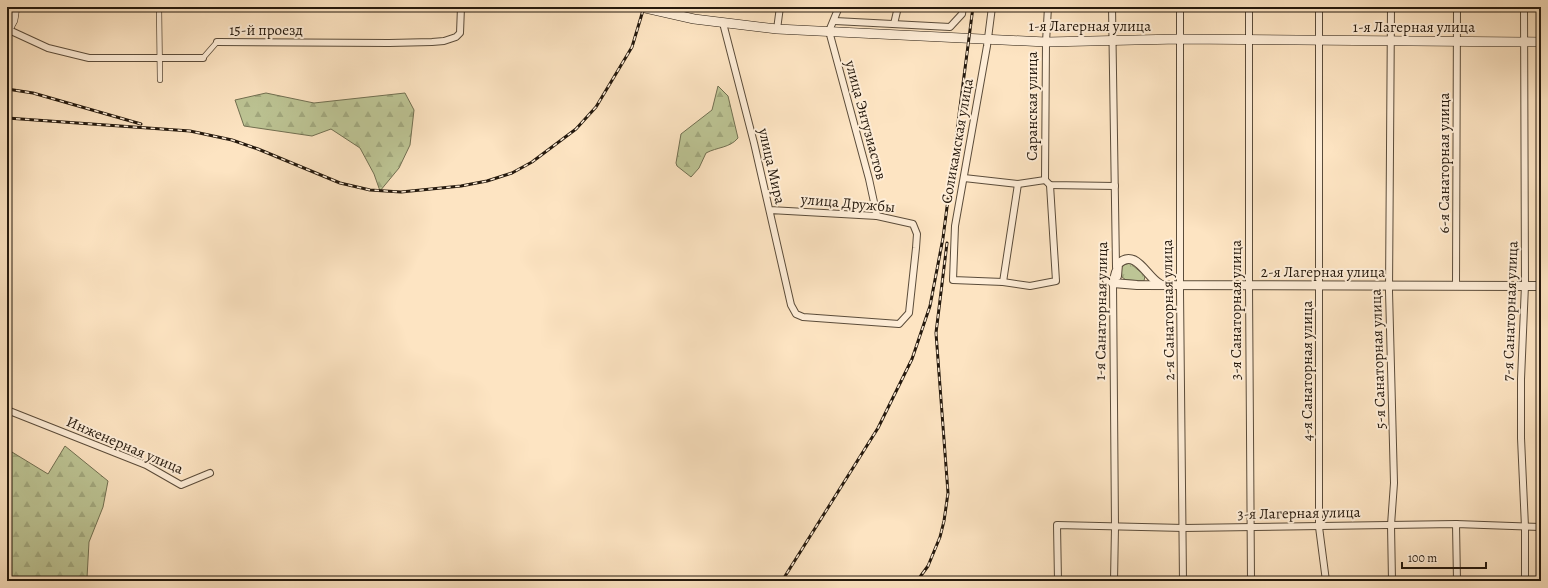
<svg xmlns="http://www.w3.org/2000/svg" width="1548" height="588" font-family="Alegreya,serif">
<style>
.grass{fill:url(#grass-tufts);stroke:#716f51}
.forest{fill:url(#forest-firs);stroke:#716f51}
.lines{fill:none;stroke-linecap:round;stroke-linejoin:round}
.pedestrian-casing{stroke:#5b4c3a;stroke-width:6}
.minor-casing{stroke:#5b4c3a;stroke-width:8}
.tertiary-casing{stroke:#5b4c3a;stroke-width:10}
.secondary-casing{stroke:#25190d;stroke-width:10}
.pedestrian{stroke:#feedd7;stroke-width:4.5}
.minor{stroke:#feedd7;stroke-width:6}
.tertiary{stroke:#feedd7;stroke-width:8}
.secondary{stroke:#feedd7;stroke-width:9}
.rail-casing{stroke:#25190d;stroke-width:3}
.rail{stroke:#feedd7;stroke-width:1.5;stroke-dasharray:4.5;stroke-linecap:butt}
.labels{text-anchor:middle;dominant-baseline:central;stroke-width:4;stroke-linejoin:round;paint-order:stroke}
.street-label{font-size:15px;fill:#25190d;stroke:#feedd7}
</style>
<defs>
<pattern id="grass-tufts" width="24" height="20" patternUnits="userSpaceOnUse"><rect width="24" height="20" fill="#bdc595"/><path d="M3 7l-1-3M5 7V3M7 7l1-3M15 17l-1-3M17 17v-4M19 17l1-3" fill="none" stroke="#a2a97f"/></pattern>
<pattern id="forest-firs" width="22" height="20" patternUnits="userSpaceOnUse"><rect width="22" height="20" fill="#bdc595"/><path d="M5 1l3.5 6h-7zM16 11l3.5 6h-7z" fill="#a2a97f"/></pattern>
</defs>
<rect width="100%" height="100%" fill="#fde4c2"/>
<filter id="stains"><feTurbulence type="fractalNoise" baseFrequency=".005" numOctaves="4"/><feColorMatrix values="0 0 0 0 .2 0 0 0 0 .09 0 0 0 0 .02 0 0 0 .5 -.17"/></filter>
<radialGradient id="worn" r=".72"><stop offset=".6" stop-color="#630" stop-opacity="0"/><stop offset="1" stop-color="#630" stop-opacity=".3"/></radialGradient>
<polygon class="grass" points="1130,263 1145,276 1144,281 1126,280 1122,277 1121,268 1125,264"/>
<g class="forest">
<path d="M718,86L728,96L738,138C730,148 717,147 706,153L699,168L691,177L677,166L676,163L681,134L712,110Z"/>
<polygon points="266,93 314,103 405,93 414,110 410,145 399,168 380,191 374,174 360,148 331,129 312,136 244,126 235,100"/>
<polygon points="65,446 108,481 103,507 89,542 87,578 86,581 7,581 7,449 48,474"/>
</g>
<g class="lines">
<defs>
<g id="pedestrian">
<polyline points="159,7 160,80"/>
<polyline points="203,58 217,42"/>
</g>
<g id="minor">
<polyline points="839,7 829,31 869,179 877,216"/>
<polyline points="992,7 987,46 955,226 953,280 1003,282 1030,286 1056,281 1050,185"/>
<polyline points="1112,7 1116,267"/>
<polyline points="1180,7 1180,292 1183,581"/>
<polyline points="1249,7 1249,286 1251,581"/>
<polyline points="1319,7 1319,527 1326,581"/>
<polyline points="1391,7 1389,291 1394,483 1391,525 1392,581"/>
<polyline points="1524,7 1525,285 1521,379 1521,438 1525,527 1525,581"/>
<polyline points="835,21 950,27 962,14 963,7"/>
<polyline points="723,23 754,143 791,305 796,314 803,317 899,324 909,313 916,248 917,234 913,224 877,216 770,210"/>
<polyline points="894,24 898,7"/>
<polyline points="777,29 780,7"/>
<polyline points="9,30 48,48 89,58 203,58"/>
<polyline points="217,42 389,43 432,42 444,41 456,37 460,33 461,7"/>
<polyline points="964,178 1018,184 1045,180 1050,185 1115,186"/>
<polyline points="1045,180 1046,42 1048,7"/>
<polyline points="1106,280 1113,283 1115,527 1114,581"/>
<polyline points="1003,282 1018,184"/>
<polyline points="1456,285 1457,7"/>
<polyline points="7,410 146,465 181,485 210,473"/>
<polyline points="1456,524 1457,581"/>
<polyline points="1058,581 1057,525 1184,528 1456,524 1541,527"/>
</g>
<g id="tertiary">
<polyline points="1116,272 1113,283 1137,285 1541,286"/>
<path d="M1117,276L1118,264C1136,247 1147,278 1160,284"/>
</g>
<g id="secondary">
<polyline points="641,7 694,19 777,29 1046,42 1179,39 1541,42"/>
<polyline points="7,31 13,20 15,7"/>
</g>
</defs>
<use href="#pedestrian" class="pedestrian-casing"/>
<use href="#minor" class="minor-casing"/>
<use href="#tertiary" class="tertiary-casing"/>
<use href="#secondary" class="secondary-casing"/>
<use href="#pedestrian" class="pedestrian"/>
<use href="#minor" class="minor"/>
<use href="#tertiary" class="tertiary"/>
<use href="#secondary" class="secondary"/>
<defs>
<g id="rail">
<polyline points="7,89 33,93 141,124"/>
<polyline points="7,118 190,131 232,140 258,149 340,183 370,190 401,192 461,186 487,181 512,173 532,162 576,129 596,107 632,47 644,7"/>
<polyline points="782,581 878,428 912,359 930,306 943,238 973,7"/>
<polyline points="917,581 928,566 940,537 944,521 948,493 936,333 947,243"/>
</g>
</defs>
<use href="#rail" class="rail-casing"/>
<use href="#rail" class="rail"/>
</g>
<g class="labels">
<g class="street-label">
<text x="1090" y="26">1-я Лагерная улица</text>
<text x="1414" y="27">1-я Лагерная улица</text>
<text x="266" y="30">15-й проезд</text>
<text transform="translate(1032 106) rotate(-90)">Саранская улица</text>
<text transform="translate(866 120) rotate(75)">улица Энтузиастов</text>
<text transform="translate(957 141) rotate(-80)">Соликамская улица</text>
<text transform="translate(1444 163) rotate(-90)">6-я Санаторная улица</text>
<text transform="translate(772 166) rotate(77)">улица Мира</text>
<text transform="translate(848 203) rotate(5)">улица Дружбы</text>
<text x="1323" y="272">2-я Лагерная улица</text>
<text transform="translate(1168 310) rotate(-91)">2-я Санаторная улица</text>
<text transform="translate(1236 310) rotate(-90)">3-я Санаторная улица</text>
<text transform="translate(1101 311) rotate(-89)">1-я Санаторная улица</text>
<text transform="translate(1510 311) rotate(-88)">7-я Санаторная улица</text>
<text transform="translate(1378 359) rotate(-92)">5-я Санаторная улица</text>
<text transform="translate(1307 371) rotate(-90)">4-я Санаторная улица</text>
<text transform="translate(125 445) rotate(23)">Инженерная улица</text>
<text transform="translate(1299 513) rotate(-1)">3-я Лагерная улица</text>
</g>
</g>
<rect width="1548" height="588" fill="none" stroke="#fde4c2" stroke-width="24"/>
<rect x="8" y="8" width="1532" height="572" fill="none" stroke="#25190d" stroke-width="2"/>
<rect x="12" y="12" width="1524" height="564" fill="none" stroke="#25190d"/>
<path d="M1402 562v6h84v-6" fill="none" stroke="#25190d" stroke-width="2"/>
<text x="1408" y="562" font-size="12" fill="#25190d" stroke="#feedd7" stroke-width="3" paint-order="stroke">100 m</text>
<rect width="100%" height="100%" filter="url(#stains)"/>
<rect width="100%" height="100%" fill="url(#worn)"/>
</svg>
